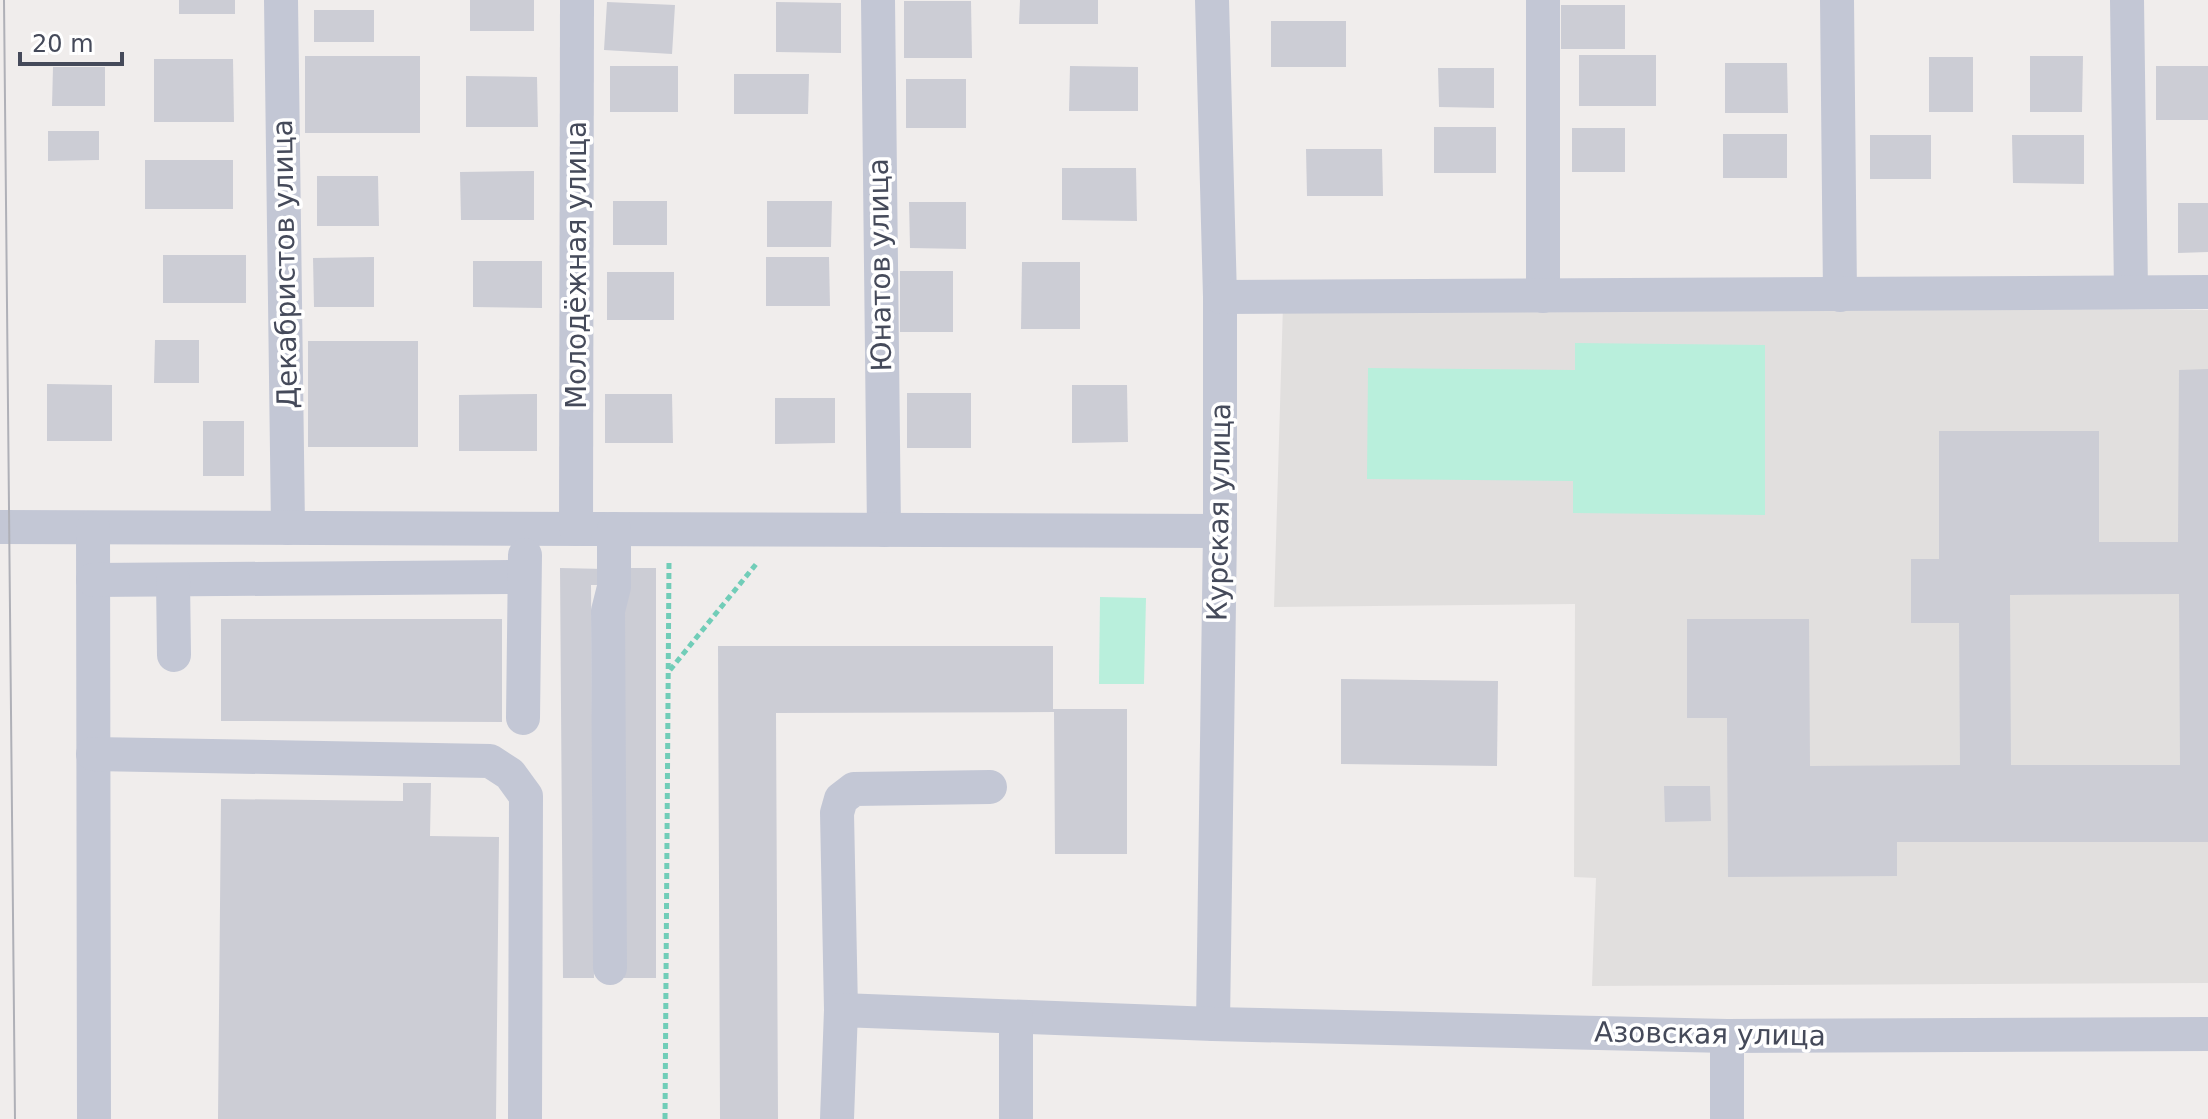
<svg xmlns="http://www.w3.org/2000/svg" width="2208" height="1119" font-family="'DejaVu Sans',sans-serif">
<style>
.education{fill:#e1dfde}
.green{fill:#b9efdc}
.building{fill:#cccdd5;fill-rule:evenodd}
.lines{fill:none;stroke-linecap:round;stroke-linejoin:round}
.path{stroke:#71cdb8;stroke-width:5;stroke-dasharray:6 4;stroke-linecap:butt}
.minor{stroke:#c3c7d5;stroke-width:34}
.tram{stroke:#afb0b7;stroke-width:2}
.labels{text-anchor:middle;dominant-baseline:central;stroke-width:7;stroke-linejoin:round;paint-order:stroke}
.street-label{font-size:28px;fill:#454a5a;stroke:#fff}
</style>
<rect width="100%" height="100%" fill="#f0edec"/>
<polygon class="education" points="1283,305 2208,310 2208,983 1592,986 1596,878 1574,877 1575,604 1274,607"/>
<g class="green">
<polygon points="1575,343 1765,345 1765,515 1573,513 1573,481 1367,479 1368,368 1575,370"/>
<polygon points="1100,597 1146,598 1144,684 1099,684"/>
</g>
<g class="building">
<rect x="179" y="0" width="56" height="14"/>
<rect x="470" y="0" width="64" height="31"/>
<polygon points="1020,0 1098,0 1098,24 1019,24"/>
<polygon points="904,1 971,1 972,58 904,58"/>
<polygon points="607,2 675,5 672,54 604,50"/>
<polygon points="776,2 841,3 841,53 776,52"/>
<rect x="1561" y="5" width="64" height="44"/>
<rect x="314" y="10" width="60" height="32"/>
<rect x="1271" y="21" width="75" height="46"/>
<rect x="1579" y="55" width="77" height="51"/>
<rect x="305" y="56" width="115" height="77"/>
<polygon points="2030,56 2083,56 2082,112 2030,112"/>
<rect x="1929" y="57" width="44" height="55"/>
<polygon points="154,59 233,59 234,122 154,122"/>
<polygon points="1725,63 1787,63 1788,113 1725,113"/>
<rect x="610" y="66" width="68" height="46"/>
<polygon points="1070,66 1138,67 1138,111 1069,111"/>
<rect x="2156" y="66" width="52" height="54"/>
<polygon points="53,67 105,67 105,106 52,106"/>
<polygon points="1438,68 1494,68 1494,108 1439,107"/>
<polygon points="734,74 809,74 808,114 734,114"/>
<polygon points="466,76 537,77 538,127 466,127"/>
<rect x="906" y="79" width="60" height="49"/>
<rect x="1434" y="127" width="62" height="46"/>
<rect x="1572" y="128" width="53" height="44"/>
<polygon points="48,131 99,131 99,160 48,161"/>
<rect x="1723" y="134" width="64" height="44"/>
<rect x="1870" y="135" width="61" height="44"/>
<polygon points="2012,135 2084,135 2084,184 2013,183"/>
<polygon points="1306,149 1382,149 1383,196 1307,196"/>
<rect x="145" y="160" width="88" height="49"/>
<polygon points="1062,168 1136,168 1137,221 1062,220"/>
<polygon points="534,171 534,220 461,220 460,172"/>
<polygon points="317,176 378,176 379,226 317,226"/>
<rect x="613" y="201" width="54" height="44"/>
<polygon points="767,201 832,201 831,247 767,247"/>
<polygon points="909,202 966,202 966,249 910,248"/>
<polygon points="2178,203 2208,203 2208,252 2178,253"/>
<rect x="163" y="255" width="83" height="48"/>
<polygon points="374,257 374,307 314,307 313,258"/>
<polygon points="766,257 829,257 830,306 766,306"/>
<polygon points="473,261 542,261 542,308 473,307"/>
<polygon points="1022,262 1080,262 1080,329 1021,329"/>
<rect x="900" y="271" width="53" height="61"/>
<rect x="607" y="272" width="67" height="48"/>
<polygon points="155,340 199,340 199,383 154,383"/>
<rect x="308" y="341" width="110" height="106"/>
<path d="M2208,369V842H1897V876L1728,877L1727,718H1687V619H1809L1810,766L1960,765L1959,623H1911V559H1939V431H2099V542H2178L2179,370ZM2179,594L2180,765H2011L2010,595Z"/>
<polygon points="47,384 112,385 112,441 47,441"/>
<polygon points="1072,385 1127,385 1128,442 1072,443"/>
<rect x="907" y="393" width="64" height="55"/>
<polygon points="537,394 537,451 459,451 459,395"/>
<polygon points="605,394 672,394 673,443 605,443"/>
<polygon points="775,398 835,398 835,443 775,444"/>
<rect x="203" y="421" width="41" height="55"/>
<polygon points="560,568 605,569 605,585 591,585 594,978 563,978"/>
<polygon points="625,568 656,568 656,978 624,978"/>
<polygon points="221,619 502,619 502,722 221,721"/>
<polygon points="718,646 1053,646 1053,709 1127,709 1127,854 1055,854 1054,712 776,713 778,1119 720,1119"/>
<polygon points="1341,679 1498,681 1497,766 1341,764"/>
<polygon points="403,783 431,783 430,836 499,837 496,1119 218,1119 221,799 403,801"/>
<polygon points="1664,786 1710,786 1711,821 1665,822"/>
</g>
<g class="lines">
<g class="path">
<polyline points="670,670 757,563"/>
<polyline points="665,1119 669,561"/>
</g>
<g class="minor">
<polyline points="281,0 288,528"/>
<polyline points="878,0 884,530"/>
<polyline points="1212,0 1220,297 1220,531 1213,1024"/>
<polyline points="1837,0 1840,295"/>
<polyline points="2127,0 2131,292"/>
<polyline points="1543,296 1543,0"/>
<polyline points="1220,297 2208,292"/>
<polyline points="0,527 1220,531"/>
<polyline points="93,528 94,1119"/>
<polyline points="576,529 577,0"/>
<polyline points="93,580 524,577"/>
<polyline points="173,580 174,655"/>
<polyline points="523,718 525,555"/>
<polyline points="93,754 490,761 510,774 526,796 525,1119"/>
<polyline points="610,968 608,611 614,587 614,529"/>
<polyline points="841,1010 837,813 841,799 854,789 990,787"/>
<polyline points="837,1119 841,1010 1213,1024 1727,1036 2208,1034"/>
<polyline points="1016,1119 1016,1017"/>
<polyline points="1727,1119 1727,1036"/>
</g>
<polyline class="tram" points="4,0 15,1119"/>
</g>
<g class="labels">
<g class="street-label">
<text transform="translate(285 264) rotate(-91)">Декабристов улица</text>
<text transform="translate(576 265) rotate(-90)">Молодёжная улица</text>
<text transform="translate(880 265) rotate(-91)">Юнатов улица</text>
<text transform="translate(1219 512) rotate(-89)">Курская улица</text>
<text transform="translate(1710 1034) rotate(1)">Азовская улица</text>
</g>
</g>
<path d="M20 52v12h102v-12" fill="none" stroke="#454a5a" stroke-width="4"/>
<text x="32" y="52" font-size="24" fill="#454a5a" stroke="#ffffff" stroke-width="6" paint-order="stroke">20 m</text>
</svg>
